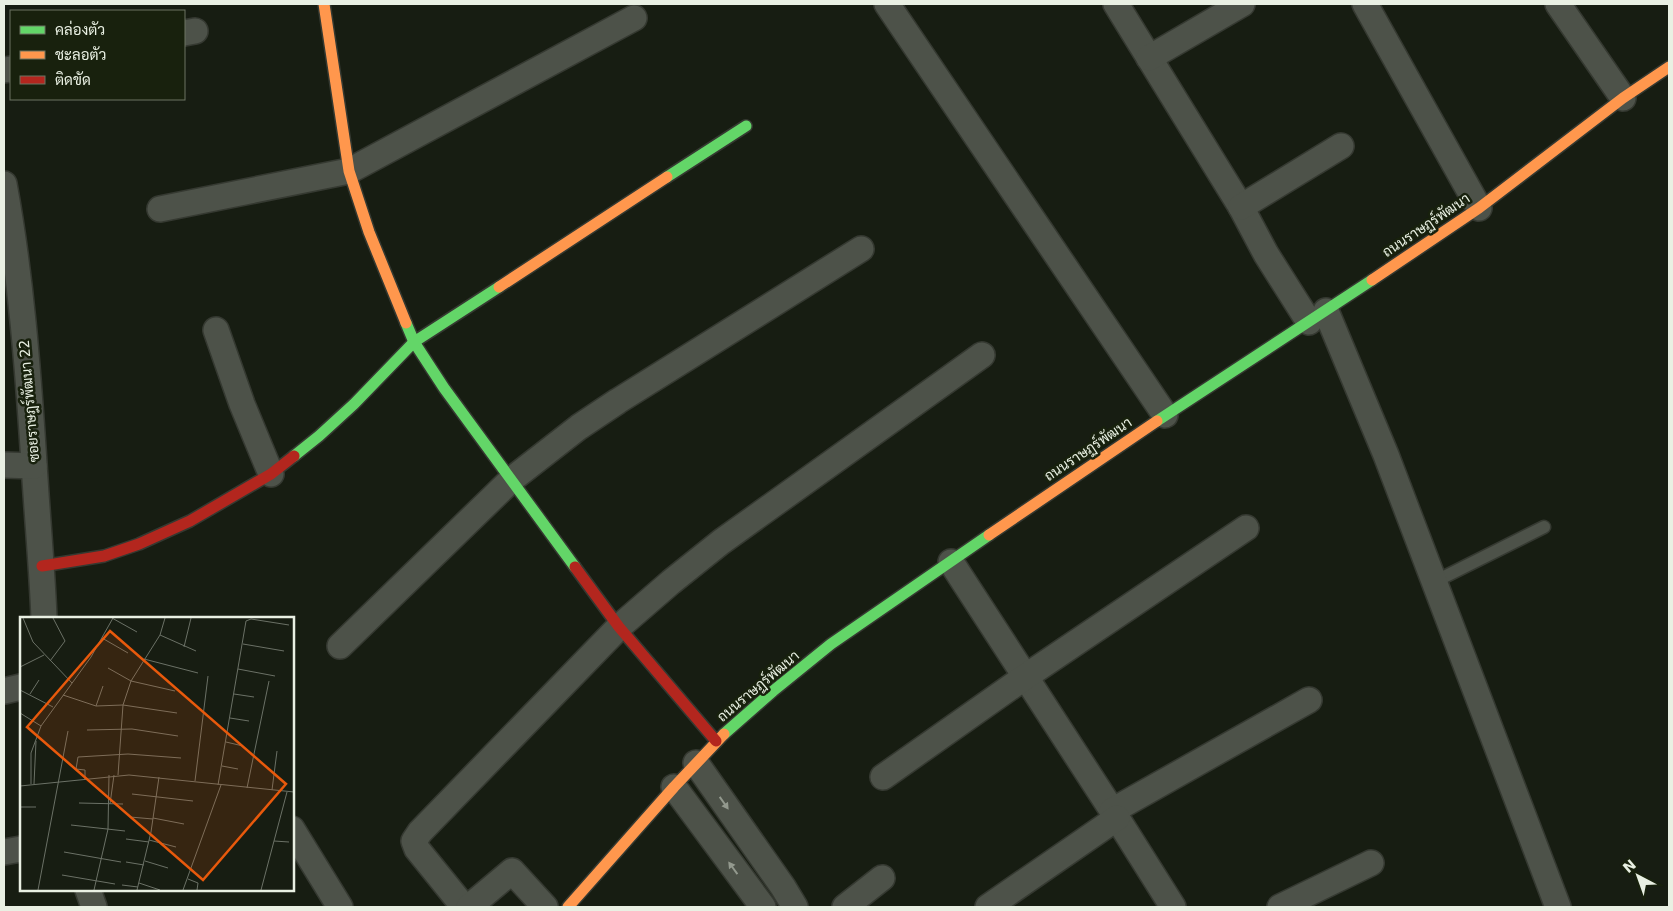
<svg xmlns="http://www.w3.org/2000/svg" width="1673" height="911" font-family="'DejaVu Sans',Sarabun,sans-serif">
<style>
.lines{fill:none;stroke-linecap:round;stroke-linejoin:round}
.lane-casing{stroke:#353931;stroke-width:15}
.street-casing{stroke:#353931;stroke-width:28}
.fast-casing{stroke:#353931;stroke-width:14}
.slow-casing{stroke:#353931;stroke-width:14}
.jam-casing{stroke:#353931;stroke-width:14}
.lane{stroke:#4d5249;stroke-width:12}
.street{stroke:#4d5249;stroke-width:25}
.fast{stroke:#63d668;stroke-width:11}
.slow{stroke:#ff974d;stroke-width:11}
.jam{stroke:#b3261e;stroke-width:11}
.oneway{fill:#93998e}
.labels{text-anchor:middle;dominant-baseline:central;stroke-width:5;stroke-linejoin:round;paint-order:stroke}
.street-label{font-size:14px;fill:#e9f0e3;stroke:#18210d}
.inset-road{fill:none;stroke:#6b7166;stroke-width:1}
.view{fill:#e8590c;fill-opacity:0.15;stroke:#e8590c;stroke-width:2.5}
.inset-edge{fill:none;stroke:#e9f0e3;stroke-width:2.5}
</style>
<rect width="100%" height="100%" fill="#171d12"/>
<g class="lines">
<defs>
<polyline id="lane" points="1434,582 1544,527"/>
<g id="street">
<polyline points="887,4 1165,415"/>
<polyline points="1116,4 1241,207 1266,254 1309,322"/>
<polyline points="1365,4 1479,208"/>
<polyline points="1558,4 1623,98"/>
<polyline points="184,33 195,31"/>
<polyline points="1149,58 1242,4"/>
<polyline points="4,70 11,69"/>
<path d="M4,184C21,276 28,370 34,463C37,515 42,567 44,618"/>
<polyline points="1241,207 1341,146"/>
<polyline points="160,209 349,171 634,18"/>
<polyline points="1326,311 1386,455 1558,907"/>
<polyline points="216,330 242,404 271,474"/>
<polyline points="4,465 34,466"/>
<polyline points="951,562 1117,818 1173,907"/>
<polyline points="340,646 511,480 579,427 618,401 861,249"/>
<polyline points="4,691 21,687"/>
<polyline points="696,763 783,887 795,907"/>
<polyline points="883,777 1025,677 1246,528"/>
<polyline points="674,787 763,907"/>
<polyline points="1112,811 1309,700"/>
<polyline points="292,829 340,907"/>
<polyline points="4,852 21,849"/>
<polyline points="88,890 94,907"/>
<polyline points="464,907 417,849 414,841 420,832 619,627 671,582 721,542 982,355"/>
<polyline points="469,907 512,871 545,907"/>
<polyline points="845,907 882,878"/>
<polyline points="988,907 1117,818"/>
<polyline points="1280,907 1371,863"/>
</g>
<g id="fast">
<polyline points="667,177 746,126"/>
<polyline points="406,323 414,342 444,388 575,567"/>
<polyline points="1157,421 1372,280"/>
<polyline points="294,456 319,436 354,404 414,342 499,287"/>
<polyline points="724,734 773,691 831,644 989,535"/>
</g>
<g id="slow">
<polyline points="324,4 349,171 369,232 406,323"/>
<polyline points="1372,280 1479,208 1623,98 1669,67"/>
<polyline points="499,287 667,177"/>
<polyline points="989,535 1157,421"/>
<polyline points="568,907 674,787 724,734"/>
</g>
<g id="jam">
<polyline points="42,566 104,556 139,544 190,521 271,474 294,456"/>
<polyline points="575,567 619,627 716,741"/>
</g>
</defs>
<use href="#lane" class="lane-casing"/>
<use href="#street" class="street-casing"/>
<use href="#fast" class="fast-casing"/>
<use href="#slow" class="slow-casing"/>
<use href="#jam" class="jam-casing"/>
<use href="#lane" class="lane"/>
<use href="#street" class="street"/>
<use href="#fast" class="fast"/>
<use href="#slow" class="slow"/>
<use href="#jam" class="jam"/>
</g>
<defs><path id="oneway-solid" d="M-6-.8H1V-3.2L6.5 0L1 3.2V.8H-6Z" transform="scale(1.25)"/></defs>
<g class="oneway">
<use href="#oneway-solid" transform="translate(724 803) rotate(55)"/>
<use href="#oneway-solid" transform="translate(733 868) rotate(-126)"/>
</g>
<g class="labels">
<g class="street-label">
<text transform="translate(1426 225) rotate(-34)">ถนนราษฏร์พัฒนา</text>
<text transform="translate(29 401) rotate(-95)">ซอยราษฎร์พัฒนา 22</text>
<text transform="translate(1088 449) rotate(-34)">ถนนราษฏร์พัฒนา</text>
<text transform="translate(758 686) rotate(-40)">ถนนราษฏร์พัฒนา</text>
</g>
</g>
<g transform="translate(20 617)">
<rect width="274" height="274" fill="#171d12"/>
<path class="inset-road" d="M3,1L13,25L52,66M92,1L117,15M140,18L176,34M82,21L108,36M223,27L264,34M164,30L171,1M124,42L178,56M30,44L45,24L33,1M0,50L24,38M88,51L111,64L155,74M218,52L255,59M0,73L33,90M10,77L19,63M214,77L234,80M43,78L76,89L103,88L157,96M76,89L83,69M0,96L21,109M210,101L229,104M67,113L112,112L158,119M206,125L223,129M202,149L218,152M98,158L103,88L111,64L140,18L145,1M65,162V153L56,152L58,140L108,137L161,141M175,164L188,59M11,167V136L21,109L71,40L93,1M14,167L16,124M198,168L226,4L231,2L269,8M0,169L109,158L274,175M227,171L249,64M252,173L257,134M112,177L173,184M59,186L103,187M90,187L94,158M0,190H16M110,200L133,202M133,201L164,207M51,208L105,214M106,222L129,225M129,223L156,230M254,224L269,225M44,235L101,245M125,244L148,251M106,245L124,248M42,258L95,267M168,262L178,266L177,273M119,266L140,273M102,268L118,270M18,273L48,114M74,273L88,212L89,158M117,273L131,215L139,160M163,273L201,168M241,273L267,175"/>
<path class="view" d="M90,14L266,167L183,263L7,110Z"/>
<rect width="274" height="274" class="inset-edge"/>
</g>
<rect width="1673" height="911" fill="none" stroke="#e9f0e3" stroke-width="10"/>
<rect x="10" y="10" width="175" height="90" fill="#18210d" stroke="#6c7463"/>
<rect x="20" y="26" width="25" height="8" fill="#63d668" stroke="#6c7463"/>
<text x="55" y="35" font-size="15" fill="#e9f0e3">คล่องตัว</text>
<rect x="20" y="51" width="25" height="8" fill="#ff974d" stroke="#6c7463"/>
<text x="55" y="60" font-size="15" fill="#e9f0e3">ชะลอตัว</text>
<rect x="20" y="76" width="25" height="8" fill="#b3261e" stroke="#6c7463"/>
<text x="55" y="85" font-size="15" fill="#e9f0e3">ติดขัด</text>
<g transform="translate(1638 876) rotate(319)" stroke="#18210d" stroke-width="4" paint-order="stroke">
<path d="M0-4L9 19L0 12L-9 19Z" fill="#e9f0e3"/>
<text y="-8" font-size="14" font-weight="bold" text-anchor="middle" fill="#e9f0e3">N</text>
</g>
</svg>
